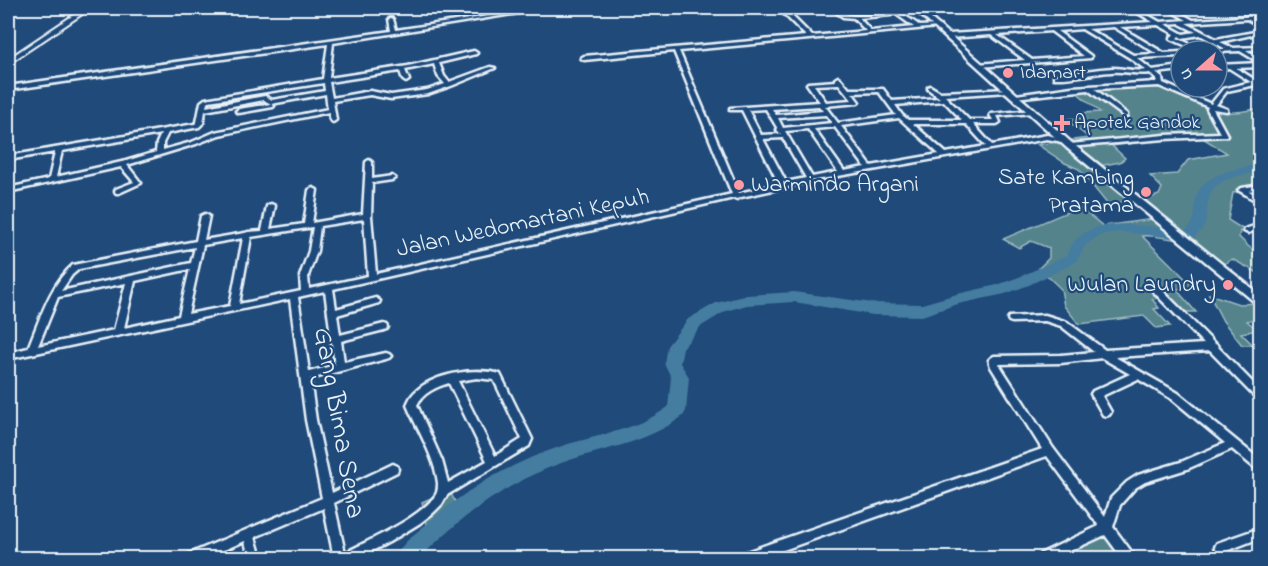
<svg xmlns="http://www.w3.org/2000/svg" width="1268" height="566" font-family="'Indie Flower',sans-serif">
<style>
.green{fill:#54838c;stroke:#9ebac2;stroke-width:1.5}
.lines{fill:none;stroke-linecap:round;stroke-linejoin:round}
.river{fill:#447da0;fill-rule:evenodd}
.minor-casing{stroke:#e8f1f8;stroke-width:5}
.tertiary-casing{stroke:#e8f1f8;stroke-width:5}
.secondary-casing{stroke:#e8f1f8;stroke-width:4}
.minor{fill:#1f4a7a;fill-rule:evenodd}
.tertiary{fill:#1f4a7a;fill-rule:evenodd}
.secondary{fill:#1f4a7a;fill-rule:evenodd}
.poi-dot{fill:#ff9aa2;stroke:#1f4a7a;stroke-width:2}
.labels{text-anchor:middle;dominant-baseline:central;stroke-width:4.5;stroke-linejoin:round;paint-order:stroke}
.far-poi-label{font-size:20px;fill:#e8f1f8;stroke:#1f4a7a;text-anchor:start}
.poi-label{font-size:24px;fill:#e8f1f8;stroke:#1f4a7a;text-anchor:end}
.street-label{font-size:24px;fill:#e8f1f8;stroke:#1f4a7a}
.near-street-label{font-size:28px;fill:#e8f1f8;stroke:#1f4a7a}
</style>
<rect width="100%" height="100%" fill="#1f4a7a"/>
<filter id="ink" filterUnits="userSpaceOnUse"><feTurbulence type="fractalNoise" baseFrequency=".0167" numOctaves="2"/><feDisplacementMap in="SourceGraphic" scale="12" xChannelSelector="R" yChannelSelector="G"/><feConvolveMatrix kernelMatrix="1 2 1 2 8 2 1 2 1" color-interpolation-filters="sRGB"/></filter>
<g filter="url(#ink)">
<g class="green">
<path d="M1160,84C1184,89 1202,107 1227,112C1237,113 1250,110 1260,108V189L1233,193L1228,220L1247,232L1240,231L1239,237L1248,246L1260,255V272H1256L1232,259L1221,266L1187,239C1169,241 1158,234 1142,236L1195,288L1176,289L1196,312H1179L1164,297L1152,299L1159,308L1154,309L1170,326L1156,328L1144,316L1079,324L1064,306L1061,289L1039,268L1049,258V248L1031,241L1019,248L1003,239L1079,207L1103,226L1161,218L1141,201L1159,195L1162,188L1150,176L1177,174L1188,160L1227,153L1198,135L1112,146L1125,158L1120,162L1099,166L1065,141L1089,138L1065,119L1085,118L1080,113L1100,112L1074,90Z"/>
<polygon points="1059,142 1069,146 1135,199 1108,205 1079,169 1065,163 1038,145"/>
<polygon points="1209,294 1239,304 1260,303 1260,317 1247,321 1258,330 1241,333 1253,345 1242,345 1223,321"/>
<polygon points="449,490 458,507 428,529 422,502"/>
<polygon points="1107,530 1133,558 1049,558"/>
</g>
<g class="lines">
<path class="river" d="M1260,164V172C1245,175 1216,177 1210,195C1203,214 1213,222 1194,238H1173L1122,232L1108,233L1097,237L1085,246L1076,262L1029,285L1005,294L958,304L922,316L873,315L794,302L747,305L726,311L700,327L683,348L680,363L689,377L686,411L683,416C647,443 605,448 564,462C509,481 460,517 420,558H396C400,544 417,532 429,522C468,487 515,461 565,445C601,434 637,430 668,407L671,377L664,363L667,346L688,319L716,303L747,295L794,292L873,303L922,304L957,294L997,285L1019,277L1066,256L1075,240L1087,231L1101,226L1122,224L1186,230C1195,223 1195,216 1195,204C1197,173 1236,169 1260,164Z"/>
<defs>
<g id="minor">
<path d="M542,8H550L333,43L329,78L408,66L474,51L477,53L476,54L439,63L444,76L449,82L490,67L495,68L451,86L428,94L391,99L370,95L333,101L336,120L333,122L330,120L329,112L219,135L196,144L127,165L141,183L119,193H116L115,191L116,189L134,182L121,167L8,192V188L49,179L55,152L8,160V156L195,124L197,122L201,102L205,99L323,79L328,44L8,90V86L391,31L389,19L391,18L393,19L396,30ZM434,64L438,76L445,84L427,90L391,95L370,91L332,98L329,82L400,71L403,80L406,82L409,80L405,70ZM324,83L325,91L272,100L265,96L206,107L207,103L209,101ZM326,94L328,109L215,132L192,142L163,150V143L168,133L199,127L203,123L205,111L264,100L271,104ZM161,134L157,143L156,152L126,161L56,177L62,151Z"/>
<path d="M782,8H809L807,9L786,10L812,36L866,31L854,18L843,17L830,8C837,8 842,13 849,15C861,18 877,14 890,13L874,8C892,6 906,16 920,26L938,25L940,26L938,27L679,51L739,193L779,184L742,110H730V108L820,102L807,84L808,83L836,81L835,79L838,77L840,78L849,89H883L892,101L940,98L928,89V87L930,86L940,92L1010,89V91L1008,92L945,96L969,120H993L990,115L991,114L1034,110V112L1032,113L997,116L1000,122L997,124H973L992,145L1047,135L1065,139L1066,140L1063,142L1047,139L810,181L784,188H782L741,197L737,199L734,198L333,289L336,309L376,298L380,301L379,303L337,315L340,335L384,324L387,325L388,327L387,329L384,330L341,341L344,362L386,353L389,354L391,356L389,358L386,359L310,379L316,420L332,493L389,466L393,464L397,466L398,469L397,472L334,503L345,553C369,540 420,518 435,496C438,492 438,488 438,483C435,457 417,429 407,405C409,400 411,396 414,393C433,373 476,367 500,374L532,439L529,446L447,495L442,504L433,513L420,523L389,542L359,558H334L324,508L255,537L261,558H249L245,541L205,558H187L189,554L322,498L306,420L290,299L8,359V353L28,348C40,320 49,286 73,265L196,241L201,216L205,214L209,216L204,240L245,233L248,232L262,231L267,206L271,204L275,206L270,229L304,224L309,190L313,188L317,190L312,223L363,214L366,162L369,160L372,162V179L392,176L395,178L392,180L372,183L371,216L376,274L732,194L674,51L584,60L581,58L584,56L806,36L780,10V9ZM893,13L896,14L914,27L871,31L859,18L891,15ZM839,84L852,100L826,102L814,85ZM879,92L896,115L838,123L825,106L858,103L859,102L852,93ZM944,101L962,120H908L902,115L895,105ZM819,106L823,111L776,115L772,109ZM766,109L778,129L777,130L781,134L761,135L748,110ZM826,115L832,123L783,128L778,118ZM899,118L939,154L871,166L841,126ZM913,124H966L986,146L946,153ZM835,127L865,167L844,171L814,129ZM808,129L838,172L812,177L785,131ZM783,138L806,178L786,182L763,139ZM364,219L368,276L309,289L308,276L317,251L320,226ZM313,227L309,251L300,276L301,291L239,304L251,237ZM243,238L230,306L188,314L203,245ZM195,247L191,263L61,291L72,275L79,269ZM190,269L179,316L124,328L135,281ZM126,283L114,330L38,346L58,297ZM325,291L335,365L309,372L298,297ZM477,378L494,380L522,439L495,456L458,381ZM449,383L487,461L448,483L442,461L417,405C423,392 437,387 449,383Z"/>
<path d="M1130,8H1135L1160,22L1187,20L1171,11V9H1173L1193,20L1260,16V18L1253,19L1260,23V26L1247,19L1186,23L1216,39L1260,31V33L1220,42L1233,48L1260,47V49L1246,50L1260,59V63L1240,51L1217,52V51H1212L1215,49H1226L1200,35L1182,38L1179,36L1177,38L1205,51H1198L1171,39V37L1175,34L1158,25L1120,27L1164,53L1181,52V56L1137,58L1152,70L1181,66V70L1156,73L1162,78L1163,83L1211,104L1223,89L1251,82L1229,68L1217,69V65L1260,63V67L1236,68L1257,81L1260,80V84L1227,91L1216,105L1227,109V111L1213,109L1227,135L1226,136L1165,139L1068,147L1067,146L1070,144L1165,135L1220,133L1207,109L1208,107L1159,86L1095,89L1127,114V116L1125,117L1088,90L1014,98L1013,97L1016,95L1072,87L1157,82L1156,79L1150,73C1136,75 1125,71 1111,72C1092,73 1073,79 1054,78V76L1056,75C1075,73 1094,69 1113,68C1124,68 1135,72 1146,70L1130,58L1082,29L1057,31L1091,56V58L980,67L977,65L978,64L1025,60L991,35L949,38L946,36L949,34L1153,22ZM1180,23V24L1196,32L1183,34L1165,24ZM1114,27L1157,54L1133,55L1088,29ZM1051,31L1084,56L1032,60L997,35Z"/>
<polygon points="271,104 274,106 273,107 239,113 236,111 239,109"/>
<polygon points="1260,185 1260,189 1249,191 1260,198 1260,203 1238,190 1242,188"/>
<polygon points="1260,224 1260,229 1248,233 1244,231 1245,229"/>
<path d="M1151,281L1154,282L1215,344L1217,345L1218,347L1260,390V400L1257,399L1210,351L1115,357L1178,393L1260,460V470L1256,469L1232,449L1187,469L1145,482L1135,488L1120,505L1113,527L1133,554L1135,558H1122L1105,535L1055,558H1038L1040,554L1099,526L1047,456L761,558H740L742,554L746,552L1042,449L991,367L989,360L991,358L994,356L1061,355L1094,352L1061,326L1045,321L1012,322L1009,321L1008,319L1009,317L1045,315L1067,322L1105,350L1204,344L1148,286L1147,284L1148,282ZM1102,358L1130,374L1093,391L1091,394L1103,415L1106,416L1109,415L1111,412L1102,396L1138,379L1172,399L1225,443L1181,462L1138,475L1127,482L1111,498L1105,517L1053,448L999,364L1061,363Z"/>
<polygon points="1260,528 1260,538 1221,553 1217,551 1215,547 1217,543"/>
</g>
<polygon id="tertiary" points="913,8 919,8 1073,144 1260,295 1260,304 1256,303 1067,148"/>
<polygon id="secondary" points="84,8 91,8 8,64 8,59"/>
</defs>
<use href="#minor" class="minor-casing"/>
<use href="#tertiary" class="tertiary-casing"/>
<use href="#secondary" class="secondary-casing"/>
<use href="#minor" class="minor"/>
<use href="#tertiary" class="tertiary"/>
<use href="#secondary" class="secondary"/>
</g>
</g>
<g class="poi-dot">
<circle cx="1008" cy="73" r="6"/>
<path d="M1059 114h6v6h6v6h-6v6h-6v-6h-6v-6h6z"/>
<circle cx="739" cy="185" r="6"/>
<circle cx="1146" cy="192" r="6"/>
<circle cx="1228" cy="285" r="6"/>
</g>
<g class="labels">
<g class="far-poi-label">
<text x="1020" y="73">Idamart</text>
<text x="1074" y="123">Apotek Gandok</text>
</g>
<g class="poi-label">
<text x="1134" y="178">Sate Kambing<tspan x="1134" dy="28">Pratama</tspan></text>
<text x="751" y="185" text-anchor="start">Warmindo Argani</text>
<text x="1216" y="285">Wulan Laundry</text>
</g>
<g class="street-label">
<text transform="translate(523 224) rotate(-12)">Jalan Wedomartani Kepuh</text>
</g>
<g class="near-street-label">
<text transform="translate(338 423) rotate(80)">Gang Bima Sena</text>
</g>
</g>
<rect width="1268" height="566" fill="none" stroke="#1f4a7a" stroke-width="30"/>
<rect x="15" y="15" width="1238" height="536" fill="none" stroke="#e8f1f8" stroke-width="2" filter="url(#ink)"/>
<g transform="translate(1199 69) rotate(249)"><circle r="28" fill="#1f4a7a" stroke="#6f8dac" stroke-width="1.5"/>
<path d="M0-4.5L10 22L0 15L-10 22Z" fill="#ff9aa2"/>
<text y="-9" font-size="16" font-weight="bold" text-anchor="middle" fill="#e8f1f8">U</text>
</g>
</svg>
